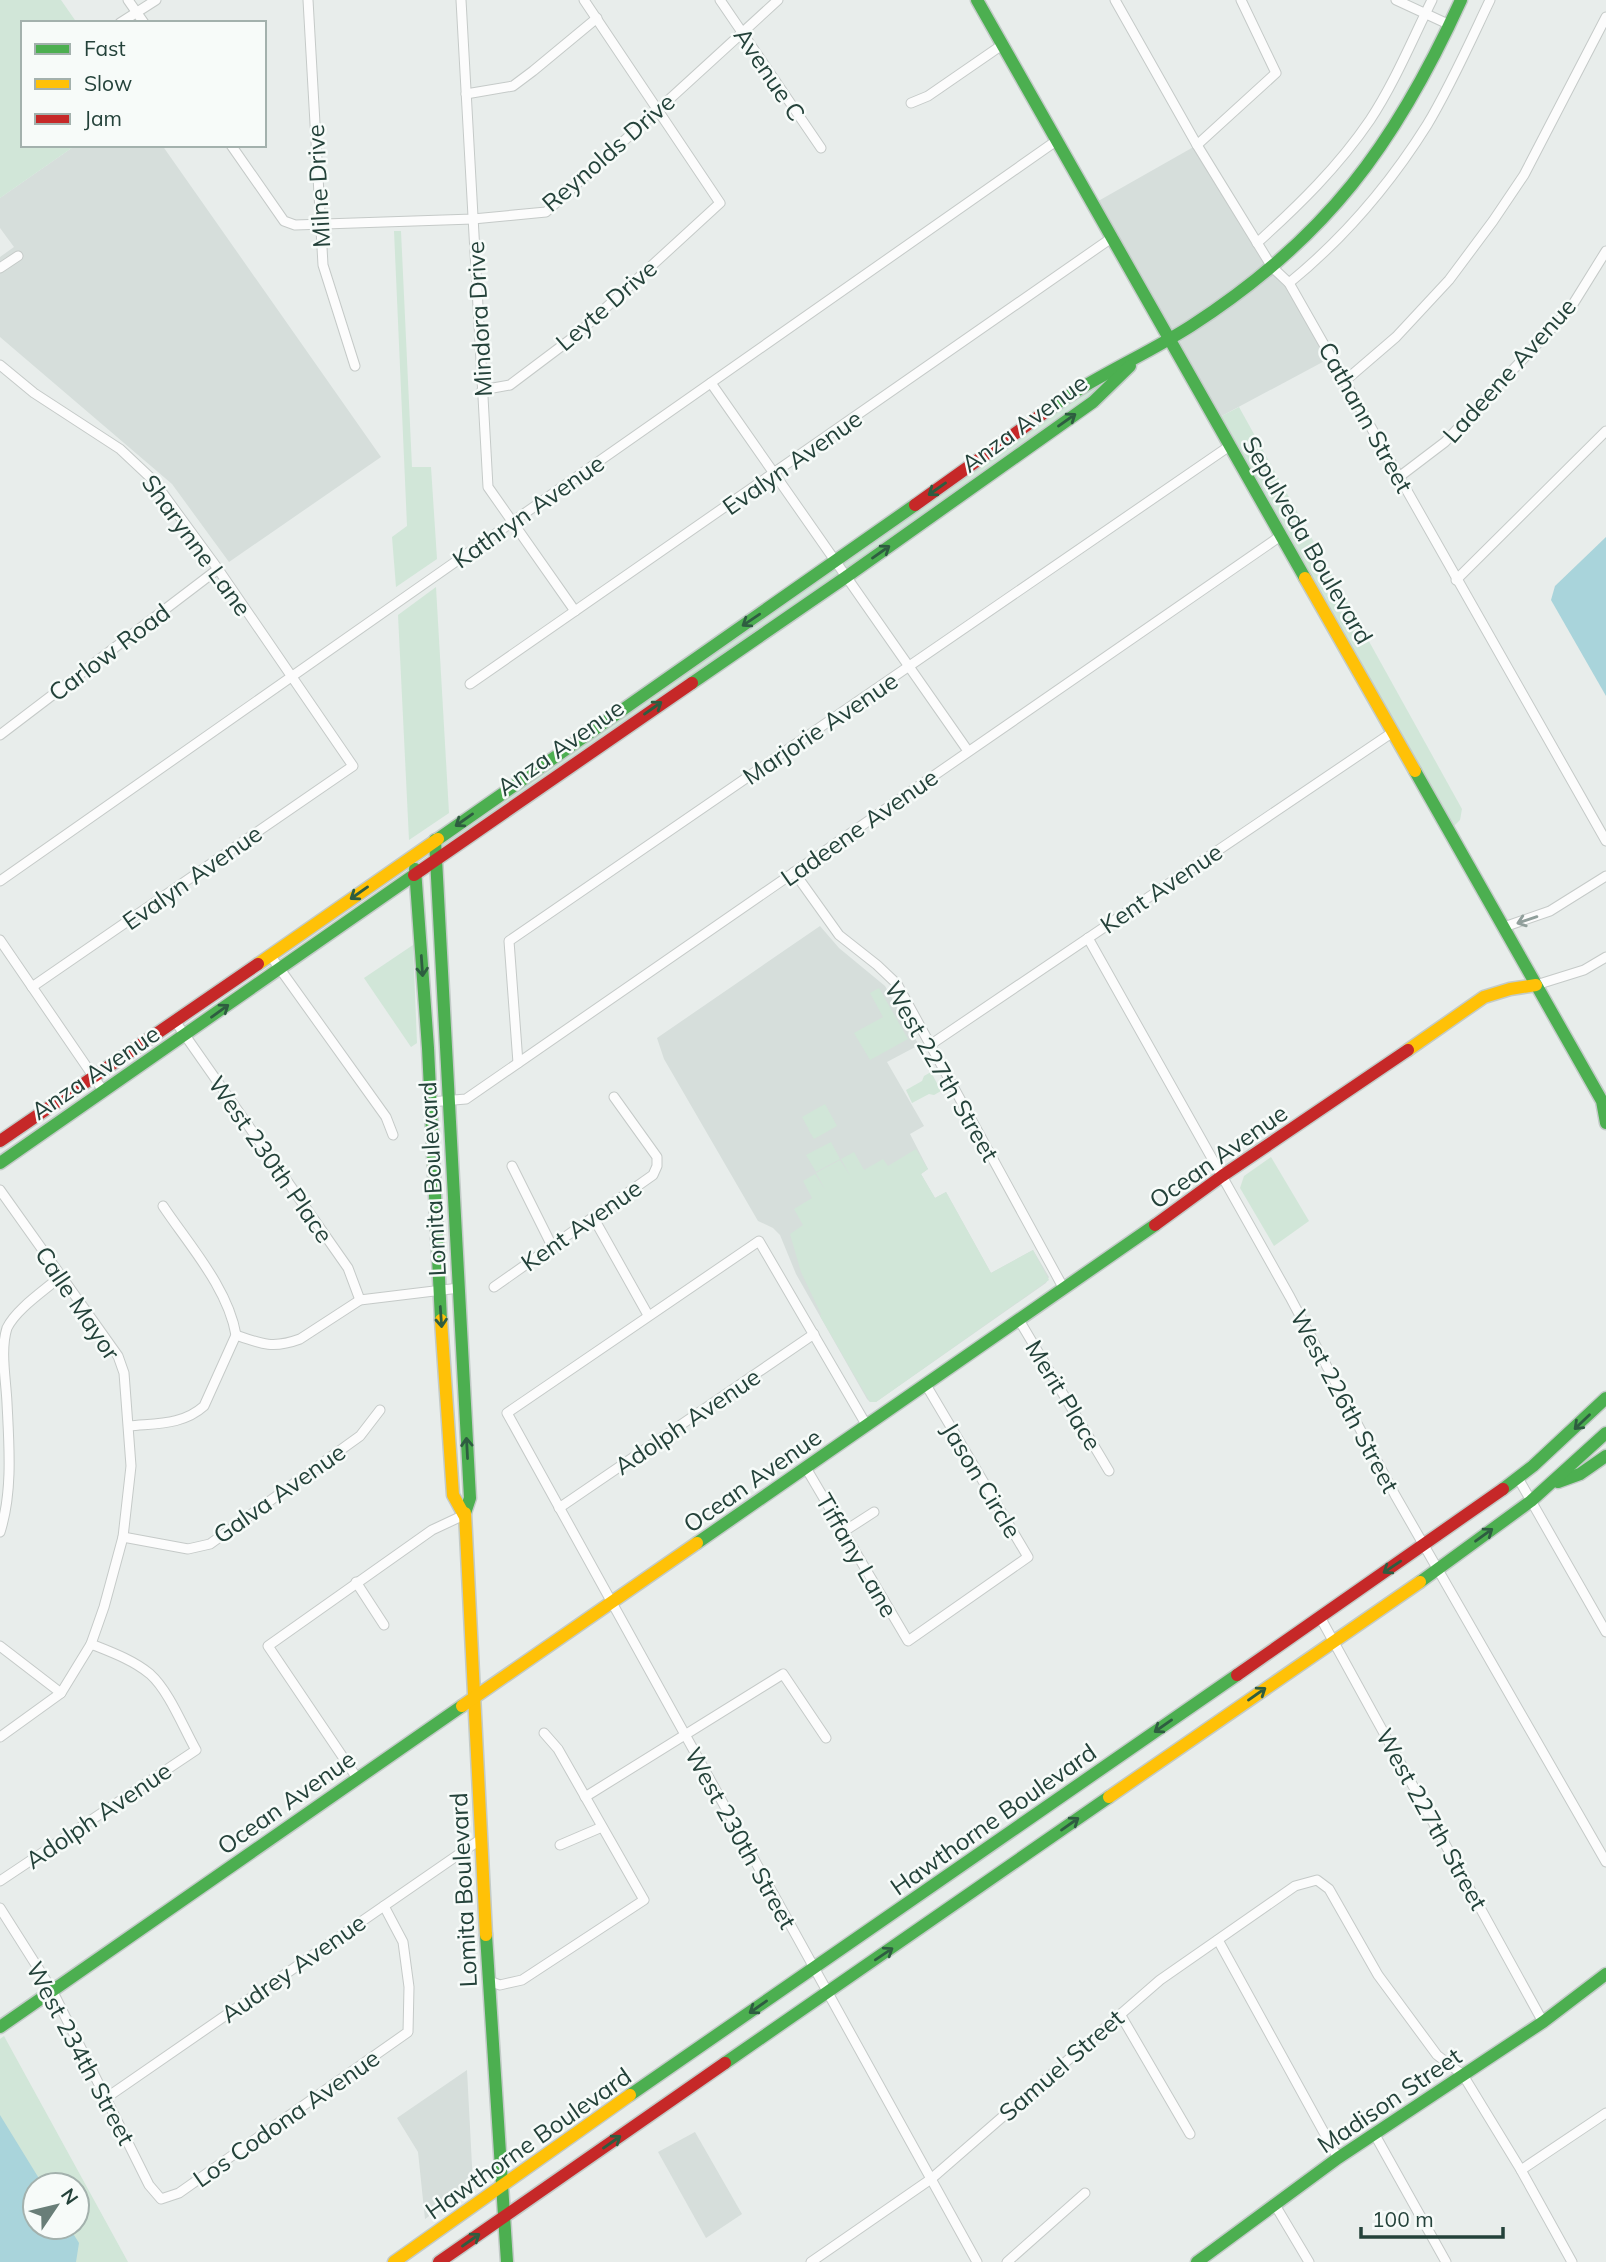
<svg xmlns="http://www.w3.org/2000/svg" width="1606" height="2262" font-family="Mulish,sans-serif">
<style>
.built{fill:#d6dedb}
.green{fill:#d1e6d8;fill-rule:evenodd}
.water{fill:#a9d4db}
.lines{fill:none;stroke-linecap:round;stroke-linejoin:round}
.street-casing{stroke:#c5cac8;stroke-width:11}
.fast-casing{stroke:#c3cbc8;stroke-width:15}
.slow-casing{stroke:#c3cbc8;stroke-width:15}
.jam-casing{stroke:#c3cbc8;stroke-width:15}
.street{stroke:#fcfcfc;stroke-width:9}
.fast{stroke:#4caf50;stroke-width:12}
.slow{stroke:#ffc107;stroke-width:12}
.jam{stroke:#c62828;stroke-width:12}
.oneway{stroke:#2e5d40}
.oneway2{stroke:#909f9b}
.labels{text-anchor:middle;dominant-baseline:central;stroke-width:5;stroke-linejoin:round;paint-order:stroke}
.street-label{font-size:24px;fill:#24423a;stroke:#f7fbf9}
</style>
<rect width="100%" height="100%" fill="#e8edeb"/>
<g class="built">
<polygon points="76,145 162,145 381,457 229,562 172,484 0,337 0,257 14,247 0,228 0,198"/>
<polygon points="1197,145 1272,267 1289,283 1332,357 1216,419 1093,204"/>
<polygon points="820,926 839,948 885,986 919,1045 887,1062 924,1126 910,1134 928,1169 921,1174 935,1198 946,1192 991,1273 1033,1250 1049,1277 1046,1283 876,1402 870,1402 867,1399 796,1274 780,1235 773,1228 758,1221 664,1059 657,1038"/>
<polygon points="467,2070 473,2185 425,2219 418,2152 397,2118"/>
<polygon points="695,2132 742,2214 706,2238 658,2152"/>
</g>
<g class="green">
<polygon points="0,0 61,0 77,23 23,23 23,145 76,145 0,198"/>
<polygon points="394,231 401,231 412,467 431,467 437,559 396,587 392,537 407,526"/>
<polygon points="1137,359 1093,402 436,859 435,840 1084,385"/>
<polygon points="1239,407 1462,809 1460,820 1449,831 1216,419"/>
<polygon points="436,587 449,813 409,840 398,615"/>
<polygon points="413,945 417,1043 411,1047 364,978"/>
<polygon points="879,988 908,1039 870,1060 854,1033 883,1017 870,993"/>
<polygon points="931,1072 941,1091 934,1095 929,1094 912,1103 906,1090 922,1081 924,1076"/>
<polygon points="825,1104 837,1126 814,1139 808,1129 810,1127 808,1128 802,1117"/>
<polygon points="831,1142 840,1159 816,1172 806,1155"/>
<polygon points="916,1149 928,1169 921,1174 935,1198 946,1192 991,1273 1033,1250 1049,1280 876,1402 870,1402 820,1316 821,1314 801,1272 790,1234 803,1225 794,1209 812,1198 803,1181 815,1174 826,1191 816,1173 840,1160 851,1177 841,1159 854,1152 864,1170 883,1159 888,1166"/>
<polygon points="1271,1157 1309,1221 1274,1246 1240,1188 1244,1176"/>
<path d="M4,2036L128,2262H0V2039ZM35,2185H77V2227H35Z"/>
</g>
<g class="water">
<polygon points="1606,537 1606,696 1551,600 1555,586"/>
<polygon points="0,2115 43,2185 35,2185 35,2227 69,2227 79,2243 76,2262 0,2262"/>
</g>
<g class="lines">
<defs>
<g id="street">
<polyline points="128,0 144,23"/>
<polyline points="308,0 323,265 355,366"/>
<polyline points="461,0 488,487 575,611"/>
<polyline points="720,0 821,148"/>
<polyline points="1115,0 1197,145 1272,267 1289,283 1606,841"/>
<polyline points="1396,0 1450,25"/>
<polyline points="120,23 156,0"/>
<polyline points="466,94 513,86 533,71 597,18"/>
<polyline points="911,103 928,96 1002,45"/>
<polyline points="231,145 284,221 295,225 473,219 546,212 778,0"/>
<polyline points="1197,145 1276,73 1241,0"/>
<path d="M1257,243C1299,205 1338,167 1370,120C1395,82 1412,40 1432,0"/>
<polyline points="0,268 18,256"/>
<path d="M1289,283C1343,239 1390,184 1427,125C1451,85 1470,42 1490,0"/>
<polyline points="0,365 34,393 120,449 153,480 218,569 353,766 32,987"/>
<polyline points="1346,380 1396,337 1449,280 1493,221 1524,175 1606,17"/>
<polyline points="711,383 968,751"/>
<polyline points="482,390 510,385 575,336 720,203 584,0"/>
<polyline points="1399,477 1445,442 1570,309 1606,251"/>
<polyline points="1456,580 1606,431"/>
<polyline points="470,684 1113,237"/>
<polyline points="0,735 218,569"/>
<polyline points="794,872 839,935 877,965 897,984 1064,1289"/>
<polyline points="0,881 1056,141"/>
<polyline points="1504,927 1550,911 1606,876"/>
<polyline points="1088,938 1290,1297 1395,1495 1606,1862"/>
<polyline points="0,940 104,1092"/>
<polyline points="270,955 386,1117 393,1135"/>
<polyline points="1536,985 1584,970 1606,957"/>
<polyline points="175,1021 348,1268 360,1300"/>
<polyline points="930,1045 1393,732"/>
<polyline points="518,1063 509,941 1231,445"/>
<polyline points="430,1102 466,1099 1282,535"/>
<polyline points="512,1166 552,1246"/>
<polyline points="0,1190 118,1356 124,1373 131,1466 123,1537 104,1607 91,1644 61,1693 0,1737"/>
<path d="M163,1206C189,1245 228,1288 236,1335"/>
<polyline points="593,1217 648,1315"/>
<polyline points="494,1287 653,1175 657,1166 657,1157 614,1097"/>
<polyline points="1019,1320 1109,1471"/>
<path d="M129,1426C157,1423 183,1425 204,1406L236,1335C261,1344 273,1349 300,1339L360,1300L459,1288"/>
<polyline points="867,1426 759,1241 507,1413 977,2262"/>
<polyline points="806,1468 908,1641 1028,1557 926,1385"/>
<polyline points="1518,1478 1606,1632"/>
<polyline points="559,1508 814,1334"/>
<path d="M0,1532C13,1492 9,1444 7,1403C6,1380 0,1350 7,1328C16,1309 45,1290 61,1276"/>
<polyline points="843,1532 874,1512"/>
<polyline points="123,1537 188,1549 210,1544 360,1436 380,1410"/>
<polyline points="356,1582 384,1625"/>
<polyline points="1320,1617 1543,2022"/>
<polyline points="0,1646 61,1693"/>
<polyline points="357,1778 268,1646 432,1530 464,1515"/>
<polyline points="585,1797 783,1674 826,1738"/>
<polyline points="560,1845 602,1827"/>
<path d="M0,1881L196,1750C183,1727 169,1691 150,1674C133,1660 111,1652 91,1644"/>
<polyline points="0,1908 52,1990 149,2185 161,2199 179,2193 408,2032 409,1987 403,1942 384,1906"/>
<polyline points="1218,1940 1338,2158"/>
<polyline points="489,1981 500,1985 522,1980 644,1900 558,1749 544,1733"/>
<polyline points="1120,2014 1190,2134"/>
<polyline points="106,2098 481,1839"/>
<polyline points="1375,2135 1446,2262"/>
<polyline points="1521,2170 1606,2113"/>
<polyline points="1275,2205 1309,2262"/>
<polyline points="811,2262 931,2179 1160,1980 1295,1886 1317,1880 1329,1889 1378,1975 1437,2055 1463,2075 1521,2170 1572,2262"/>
<polyline points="1007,2262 1085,2193"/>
</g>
<g id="fast">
<polyline points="977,0 1305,578"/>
<path d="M1048,410C1093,377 1144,356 1191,326C1326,239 1395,145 1461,0"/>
<polyline points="692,683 846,577 1093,402 1130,366"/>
<polyline points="1415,771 1602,1101 1606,1123"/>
<polyline points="438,839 915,505"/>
<polyline points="435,840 470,1498 465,1513"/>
<polyline points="415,869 428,1048 441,1320"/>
<polyline points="0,1163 414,875"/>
<polyline points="1558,1482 1580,1474 1606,1456"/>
<polyline points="1503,1489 1533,1466 1606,1398"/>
<polyline points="697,1543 1155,1225"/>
<polyline points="1420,1582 1531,1501 1606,1433"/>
<polyline points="486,1935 507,2262"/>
<polyline points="0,2027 462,1706"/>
<polyline points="725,2063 1109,1797"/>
<polyline points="630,2095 1237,1675"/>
<polyline points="1197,2262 1338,2158 1543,2022 1606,1974"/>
</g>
<g id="slow">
<polyline points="1305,578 1415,771"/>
<polyline points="258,964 438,839"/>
<polyline points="1408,1050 1484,997 1510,989 1536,985"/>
<polyline points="441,1320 453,1495 464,1515"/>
<polyline points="465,1513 486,1935"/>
<polyline points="462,1706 697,1543"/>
<polyline points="1109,1797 1420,1582"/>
<polyline points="394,2262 630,2095"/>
</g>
<g id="jam">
<polyline points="915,505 1048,410"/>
<polyline points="414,875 692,683"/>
<polyline points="0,1141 258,964"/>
<polyline points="1155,1225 1222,1176 1408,1050"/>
<polyline points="1237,1675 1503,1489"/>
<polyline points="439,2262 725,2063"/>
</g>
</defs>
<use href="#street" class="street-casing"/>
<use href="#fast" class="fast-casing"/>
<use href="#slow" class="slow-casing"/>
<use href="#jam" class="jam-casing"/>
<use href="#street" class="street"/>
<use href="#fast" class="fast"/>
<use href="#slow" class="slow"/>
<use href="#jam" class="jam"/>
</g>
<defs><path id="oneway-shaft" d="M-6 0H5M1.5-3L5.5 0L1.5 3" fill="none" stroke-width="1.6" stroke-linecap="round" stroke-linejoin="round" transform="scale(1.75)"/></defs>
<g class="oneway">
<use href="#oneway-shaft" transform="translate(1067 420) rotate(-35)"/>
<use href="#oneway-shaft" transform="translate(937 489) rotate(145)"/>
<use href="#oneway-shaft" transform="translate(881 552) rotate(-35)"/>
<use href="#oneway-shaft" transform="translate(751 620) rotate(146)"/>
<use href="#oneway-shaft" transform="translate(653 708) rotate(-35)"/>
<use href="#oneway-shaft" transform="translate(464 820) rotate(145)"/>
<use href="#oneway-shaft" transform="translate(359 893) rotate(145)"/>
<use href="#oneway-shaft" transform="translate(422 966) rotate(86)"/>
<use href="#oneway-shaft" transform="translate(220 1011) rotate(-36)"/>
<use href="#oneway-shaft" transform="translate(441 1317) rotate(86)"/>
<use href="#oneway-shaft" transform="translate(1582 1422) rotate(136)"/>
<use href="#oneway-shaft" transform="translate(467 1448) rotate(-93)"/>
<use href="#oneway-shaft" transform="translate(1484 1535) rotate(-36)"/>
<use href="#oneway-shaft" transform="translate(1392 1567) rotate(146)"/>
<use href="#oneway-shaft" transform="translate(1257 1694) rotate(-35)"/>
<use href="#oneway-shaft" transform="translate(1163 1726) rotate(145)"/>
<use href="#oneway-shaft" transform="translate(1070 1824) rotate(-35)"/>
<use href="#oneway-shaft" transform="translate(884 1954) rotate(-34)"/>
<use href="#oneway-shaft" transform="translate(758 2007) rotate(145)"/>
<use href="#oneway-shaft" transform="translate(612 2142) rotate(-35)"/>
<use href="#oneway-shaft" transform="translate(471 2240) rotate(-35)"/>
</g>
<use class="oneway2" href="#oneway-shaft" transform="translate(1527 920) rotate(161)"/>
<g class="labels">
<g class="street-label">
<text transform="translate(770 74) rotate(56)">Avenue C</text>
<text transform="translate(608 152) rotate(-41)">Reynolds Drive</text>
<text transform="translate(318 186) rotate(-93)">Milne Drive</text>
<text transform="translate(606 305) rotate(-41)">Leyte Drive</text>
<text transform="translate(479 319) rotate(-93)">Mindora Drive</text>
<text transform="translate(1509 370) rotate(-48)">Ladeene Avenue</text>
<text transform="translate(1366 417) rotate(61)">Cathann Street</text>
<text transform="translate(1024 423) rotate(-36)">Anza Avenue</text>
<text transform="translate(792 462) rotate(-35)">Evalyn Avenue</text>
<text transform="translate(528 511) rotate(-35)">Kathryn Avenue</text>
<text transform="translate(1308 540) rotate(60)">Sepulveda Boulevard</text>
<text transform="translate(197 545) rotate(54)">Sharynne Lane</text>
<text transform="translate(109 652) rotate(-37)">Carlow Road</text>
<text transform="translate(820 728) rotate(-34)">Marjorie Avenue</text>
<text transform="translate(560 747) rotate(-35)">Anza Avenue</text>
<text transform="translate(859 827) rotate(-35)">Ladeene Avenue</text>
<text transform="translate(192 877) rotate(-35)">Evalyn Avenue</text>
<text transform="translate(1161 888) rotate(-34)">Kent Avenue</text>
<text transform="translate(942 1071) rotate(60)">West 227th Street</text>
<text transform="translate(95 1072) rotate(-34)">Anza Avenue</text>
<text transform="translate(1218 1156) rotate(-35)">Ocean Avenue</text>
<text transform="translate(271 1159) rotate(55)">West 230th Place</text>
<text transform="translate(432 1179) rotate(-93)">Lomita Boulevard</text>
<text transform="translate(581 1225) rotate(-35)">Kent Avenue</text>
<text transform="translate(78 1303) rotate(56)">Calle Mayor</text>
<text transform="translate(1064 1395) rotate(59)">Merit Place</text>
<text transform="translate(1345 1401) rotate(62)">West 226th Street</text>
<text transform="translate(687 1421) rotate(-34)">Adolph Avenue</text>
<text transform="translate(752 1480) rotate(-35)">Ocean Avenue</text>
<text transform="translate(982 1480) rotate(59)">Jason Circle</text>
<text transform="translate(279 1493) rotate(-35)">Galva Avenue</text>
<text transform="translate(857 1555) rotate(60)">Tiffany Lane</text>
<text transform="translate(286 1802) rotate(-35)">Ocean Avenue</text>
<text transform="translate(98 1815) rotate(-34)">Adolph Avenue</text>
<text transform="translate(993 1819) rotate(-35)">Hawthorne Boulevard</text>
<text transform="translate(1432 1819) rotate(61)">West 227th Street</text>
<text transform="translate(741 1838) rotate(61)">West 230th Street</text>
<text transform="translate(463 1890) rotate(-93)">Lomita Boulevard</text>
<text transform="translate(293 1968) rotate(-35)">Audrey Avenue</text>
<text transform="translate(81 2053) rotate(62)">West 234th Street</text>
<text transform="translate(1061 2065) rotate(-41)">Samuel Street</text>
<text transform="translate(1389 2100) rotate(-34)">Madison Street</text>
<text transform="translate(286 2118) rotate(-35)">Los Codona Avenue</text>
<text transform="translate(528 2143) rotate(-35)">Hawthorne Boulevard</text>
</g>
</g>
<rect x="21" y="21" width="245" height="126" fill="#f7fbf9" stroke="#a3b1ad" stroke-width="2"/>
<rect x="35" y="44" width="35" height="10" fill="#4caf50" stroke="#a3b1ad" stroke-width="2"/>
<text x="84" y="56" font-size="21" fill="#24423a">Fast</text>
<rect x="35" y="79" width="35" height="10" fill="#ffc107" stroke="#a3b1ad" stroke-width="2"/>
<text x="84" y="91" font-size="21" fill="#24423a">Slow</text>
<rect x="35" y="114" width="35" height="10" fill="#c62828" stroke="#a3b1ad" stroke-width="2"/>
<text x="84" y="126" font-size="21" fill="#24423a">Jam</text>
<g transform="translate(56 2206) rotate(55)"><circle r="33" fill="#f7fbf9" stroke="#a3b1ad" stroke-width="2"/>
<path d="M0-5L12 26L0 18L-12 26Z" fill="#697e78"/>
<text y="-10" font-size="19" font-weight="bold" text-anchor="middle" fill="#24423a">N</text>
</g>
<path d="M1361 2227v10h142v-10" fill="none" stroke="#24423a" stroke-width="3.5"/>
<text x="1372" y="2227" font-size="21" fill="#24423a" stroke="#f7fbf9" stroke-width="5" paint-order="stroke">100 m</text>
</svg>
